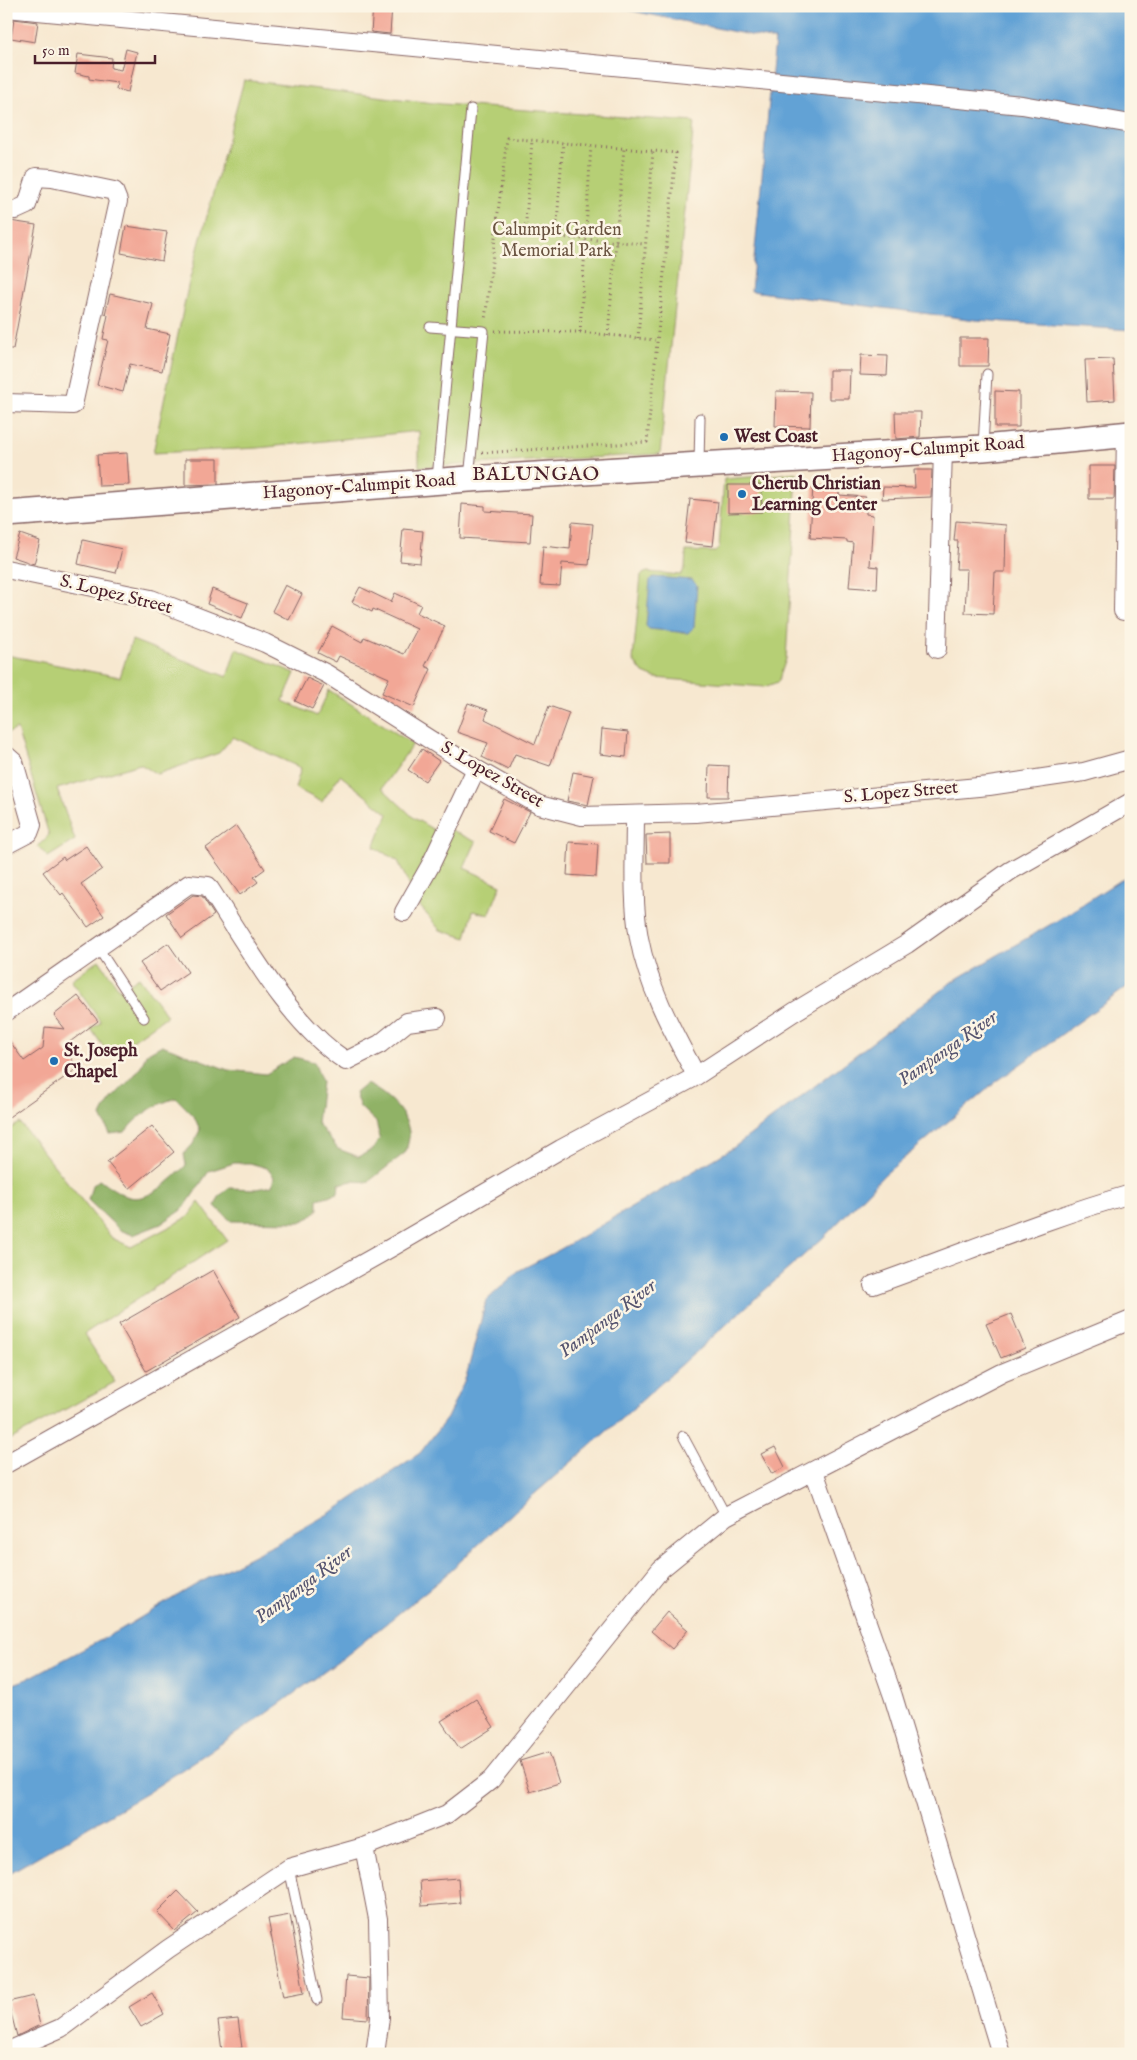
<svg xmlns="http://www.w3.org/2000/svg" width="1137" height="2060" font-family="'IM FELL English',serif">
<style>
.green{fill:#b6cf74;stroke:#807750}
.forest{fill:#90b266;stroke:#6d6848}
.water{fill:#62a2d5;stroke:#566080}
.building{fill:#f2a796}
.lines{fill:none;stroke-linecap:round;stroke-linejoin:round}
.service-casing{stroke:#876565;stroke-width:11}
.minor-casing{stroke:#876565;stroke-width:20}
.secondary-casing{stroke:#876565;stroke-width:28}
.path{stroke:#876565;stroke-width:3;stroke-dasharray:1 4;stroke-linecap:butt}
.service{stroke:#fff;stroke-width:9}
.minor{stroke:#fff;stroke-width:18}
.secondary{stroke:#fff;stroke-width:25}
.poi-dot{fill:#1f6fb2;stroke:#fcf5e5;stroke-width:2}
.labels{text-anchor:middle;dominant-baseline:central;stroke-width:5;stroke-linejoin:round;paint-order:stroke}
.park-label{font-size:18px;fill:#6a5441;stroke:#fcf5e5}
.poi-label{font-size:18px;font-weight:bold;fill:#4a1f2b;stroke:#fcf5e5;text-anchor:start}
.street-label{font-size:18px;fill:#4a1f2b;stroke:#fcf5e5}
.water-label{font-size:19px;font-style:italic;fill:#54536f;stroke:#fcf5e5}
.quarter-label{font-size:20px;letter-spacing:1px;fill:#4a1f2b;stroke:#fcf5e5}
</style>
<rect width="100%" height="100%" fill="#fcf5e5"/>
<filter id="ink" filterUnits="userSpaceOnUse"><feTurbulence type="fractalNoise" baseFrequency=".02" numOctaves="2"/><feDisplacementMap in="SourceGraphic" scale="10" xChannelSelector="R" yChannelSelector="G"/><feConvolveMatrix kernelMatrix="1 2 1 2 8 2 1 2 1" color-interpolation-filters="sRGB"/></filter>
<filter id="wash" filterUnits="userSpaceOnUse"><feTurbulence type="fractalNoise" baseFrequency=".0096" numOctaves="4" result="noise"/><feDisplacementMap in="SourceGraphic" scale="20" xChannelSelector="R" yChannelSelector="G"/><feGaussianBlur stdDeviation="1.12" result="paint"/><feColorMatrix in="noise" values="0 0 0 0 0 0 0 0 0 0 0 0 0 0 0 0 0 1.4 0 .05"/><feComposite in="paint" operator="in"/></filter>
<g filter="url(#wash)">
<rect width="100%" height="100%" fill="#f7e8d0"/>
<g class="green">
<polygon points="244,80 442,104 694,122 660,454 419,467 419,431 258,448 153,453 189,282"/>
<polygon points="797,473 786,659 778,682 764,687 655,678 643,673 633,660 641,575 647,572 681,575 685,568 686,551 715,552 719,548 724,479"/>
<polygon points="132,640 227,677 236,649 295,673 283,701 317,716 329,690 413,744 382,788 414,818 444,836 449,829 476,842 464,868 501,885 489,915 473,911 466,938 440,930 418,904 398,861 374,847 388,814 340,775 322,802 295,788 301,768 233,737 219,753 157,774 140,764 57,789 75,840 48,857 38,846 49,835 17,729 6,734 6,655 120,677"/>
<polygon points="99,960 120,990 139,977 167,1016 110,1056 91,1029 101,1022 71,980"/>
<polygon points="20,1123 112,1238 131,1247 188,1217 199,1202 227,1240 84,1334 115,1382 6,1442 6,1131"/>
</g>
<path class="forest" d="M162,1045L228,1070L266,1074L294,1057L314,1062L322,1082L317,1123L338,1149L359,1157L373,1149L380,1138L376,1122L360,1107L355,1093L366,1084C384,1092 406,1110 409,1132C410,1138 407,1146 406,1152L368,1182L352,1181L339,1184L338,1193L318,1199V1209L311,1217L300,1222L231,1221L215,1206L219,1197L228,1188L257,1189L272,1186L274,1177L267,1168L250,1163H234L209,1171L184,1208L161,1224L133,1235L120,1230L88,1200L92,1186L99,1180C108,1185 117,1192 126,1196C147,1205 174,1178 186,1165L184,1154L193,1144L200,1130L194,1116L176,1098C154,1105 139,1114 125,1132L110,1134L101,1116C112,1090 139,1080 146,1054Z"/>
<g class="water">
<polygon points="608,6 1131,6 1131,330 976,320 751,291 775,40"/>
<polygon points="653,577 692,580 697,585 694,627 688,633 649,629 646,626 650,580"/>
<polygon points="1131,873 1131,984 996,1082 885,1174 824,1237 629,1412 516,1510 440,1580 342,1659 264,1715 147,1793 6,1875 6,1687 27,1679 118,1631 197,1584 274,1545 335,1510 420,1453 447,1418 466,1377 486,1301 518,1271 559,1250 733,1148 953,981 1058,920"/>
</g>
<g id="blocks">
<g class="building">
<polygon points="373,6 392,6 390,34 371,32"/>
<polygon points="14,19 38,22 35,42 11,38"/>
<polygon points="126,49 137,52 128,92 116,89 117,83 89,79 89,76 75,73 78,54 112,58 111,68 121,70"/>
<polygon points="10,221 36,225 13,349 6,349 6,243"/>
<polygon points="126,226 167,232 162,261 121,253"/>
<polygon points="110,294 153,304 147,329 170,334 162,371 130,364 123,392 97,385 108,340 103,339 108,315 105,314"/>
<polygon points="960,338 989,338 988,366 960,366"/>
<polygon points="861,355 888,356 887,376 860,375"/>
<polygon points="1113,359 1115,400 1087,402 1085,360"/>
<polygon points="829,370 850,370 849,399 829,399"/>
<polygon points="776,391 811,392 810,427 775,426"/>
<polygon points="995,391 1019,392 1019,427 995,427"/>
<polygon points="895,412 921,412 920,437 896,439"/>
<polygon points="127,453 129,485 99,486 97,455"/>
<polygon points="185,459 218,459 218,484 185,485"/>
<polygon points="1089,466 1115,466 1114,499 1089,499"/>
<polygon points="914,470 932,470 931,497 882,499 883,487 915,488"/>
<polygon points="728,485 761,485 762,512 728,513"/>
<polygon points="813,485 839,487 839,495 866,497 866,514 873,515 870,566 878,567 877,589 849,587 853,543 847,542 847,540 810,538"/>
<polygon points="690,499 718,502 713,546 685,543"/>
<polygon points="462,504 485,506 485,511 532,514 530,542 460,538"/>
<polygon points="956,521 1006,525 1005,572 995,572 993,614 965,613 967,569 956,569 958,541 954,541"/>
<polygon points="572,522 593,524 589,565 562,563 560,586 540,585 543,546 570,549"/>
<polygon points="403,529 423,531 420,563 400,561"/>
<polygon points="20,534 40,541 34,564 13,557"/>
<polygon points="83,540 122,549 116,573 78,564"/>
<polygon points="285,585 302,594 289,620 272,611"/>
<polygon points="360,587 391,602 395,593 421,605 417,613 445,626 425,666 431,669 414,707 382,693 389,678 339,656 336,662 318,653 332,626 362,642 364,637 404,654 417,629 373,609 372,612 352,602"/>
<polygon points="212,589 248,603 242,618 207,604"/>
<polygon points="307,678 324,686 312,709 295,701"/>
<polygon points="468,703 488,710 485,719 535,744 549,706 569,713 550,766 515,754 508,770 482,757 488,743 457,732"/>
<polygon points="602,729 628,732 626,757 600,754"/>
<polygon points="422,749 439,761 425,781 408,770"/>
<polygon points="709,765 729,766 728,797 708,797"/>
<polygon points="573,772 594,776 588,805 567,801"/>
<polygon points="504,799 530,812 514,843 489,831"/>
<polygon points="236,826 265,869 254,877 258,882 240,895 206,848"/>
<polygon points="670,834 670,863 647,863 646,835"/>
<polygon points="569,842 598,844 596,877 567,875"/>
<polygon points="86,846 102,869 81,884 104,916 88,927 63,893 61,895 43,872 63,857 65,860"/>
<polygon points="193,895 202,896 214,915 182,938 166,914"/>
<polygon points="168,943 188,972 160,991 140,963"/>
<polygon points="78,996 98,1021 63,1047 78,1068 6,1119 6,1036 24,1061 43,1048 45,1027 65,1029 54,1015"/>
<polygon points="152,1126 174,1152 129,1189 107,1162"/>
<polygon points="213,1270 240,1317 146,1371 119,1324"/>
<polygon points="1011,1314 1025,1348 1001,1358 986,1324"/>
<polygon points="775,1447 785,1467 772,1474 761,1454"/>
<polygon points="667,1612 688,1630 672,1649 651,1631"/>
<polygon points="476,1699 494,1727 460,1749 441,1721"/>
<polygon points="549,1752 559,1783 530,1792 520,1761"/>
<polygon points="458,1878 460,1903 422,1906 420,1881"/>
<polygon points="178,1891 198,1912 175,1931 157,1912"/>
<polygon points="290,1915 304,1993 283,1997 268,1919"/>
<polygon points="346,1976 369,1978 368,2019 343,2017"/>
<polygon points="152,1993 164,2014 141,2027 129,2007"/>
<polygon points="33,1996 40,2025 17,2036 8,2002"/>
<polygon points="238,2019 242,2048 222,2051 218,2021"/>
</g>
</g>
</g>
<g filter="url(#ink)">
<use href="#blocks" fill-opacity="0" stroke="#876565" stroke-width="1"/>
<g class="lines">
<defs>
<g id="service">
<polyline points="430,327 484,331 469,478"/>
<polyline points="983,446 987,374"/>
<polyline points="699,463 700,418"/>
<polyline points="437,479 471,109"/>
<polyline points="98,948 144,1018"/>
<polyline points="683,1436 726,1516"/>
<polyline points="289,1868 317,2000"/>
</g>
<g id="minor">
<polyline points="6,8 1022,105 1131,124"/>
<polyline points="6,210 16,210 27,205 36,177 52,178 114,191 118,201 73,405 6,403"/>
<polyline points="6,569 151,599 265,643 327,674 476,769 539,805 582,816 696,813 989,786 1084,772 1131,759"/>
<polyline points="1123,611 1126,434"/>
<polyline points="937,649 943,450"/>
<polyline points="6,755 14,762 32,825 29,833 6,845"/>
<path d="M635,816C635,855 632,900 639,938C648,987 673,1032 696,1075"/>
<polyline points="404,912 430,866 476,769"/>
<path d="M6,1012L189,884L208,886C245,942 289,1024 346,1061L380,1044L407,1022L437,1018"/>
<path d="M873,1285C959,1255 1043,1219 1131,1194"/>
<polyline points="6,1464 394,1246 561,1149 693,1078 794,1012 907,944 1010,871 1131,802"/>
<polyline points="814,1471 893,1696 1001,2054"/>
<polyline points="364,1847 378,1919 380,2018 375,2054"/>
<polyline points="6,2052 61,2028 168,1949 289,1868 364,1847 447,1814 491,1780 661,1569 726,1516 1002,1373 1131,1320"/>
</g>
<polyline id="secondary" points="6,514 469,479 983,448 1131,434"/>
</defs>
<use href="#service" class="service-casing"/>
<use href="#minor" class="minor-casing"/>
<use href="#secondary" class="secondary-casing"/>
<g class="path">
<polyline points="496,232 645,244"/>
<polyline points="525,234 532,140"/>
<polyline points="556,237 563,142"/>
<polyline points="495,331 580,332 655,340"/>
<polyline points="580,332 591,145"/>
<polyline points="608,335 624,148"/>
<polyline points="638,338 653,151"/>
<polyline points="482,453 647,442 676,153 507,138 485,320"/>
</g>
<use href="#service" class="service"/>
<use href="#minor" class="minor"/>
<use href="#secondary" class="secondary"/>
</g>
</g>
<g class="poi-dot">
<circle cx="724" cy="437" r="5"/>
<circle cx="742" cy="494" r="5"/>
<circle cx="54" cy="1061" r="5"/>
</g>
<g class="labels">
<g class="park-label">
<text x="557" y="230">Calumpit Garden<tspan x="557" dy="21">Memorial Park</tspan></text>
</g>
<g class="poi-label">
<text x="734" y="437">West Coast</text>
<text x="752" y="484">Cherub Christian<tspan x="752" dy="21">Learning Center</tspan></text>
<text x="64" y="1051">St. Joseph<tspan x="64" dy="21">Chapel</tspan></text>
</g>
<g class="street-label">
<text transform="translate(928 450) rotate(-4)">Hagonoy-Calumpit Road</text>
<text transform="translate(359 487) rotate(-4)">Hagonoy-Calumpit Road</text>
<text transform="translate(116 595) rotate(14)">S. Lopez Street</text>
<text transform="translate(492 775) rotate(30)">S. Lopez Street</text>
<text transform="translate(901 793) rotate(-5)">S. Lopez Street</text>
</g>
<g class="water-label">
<text transform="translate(948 1049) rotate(-35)">Pampanga River</text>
<text transform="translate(608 1319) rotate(-37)">Pampanga River</text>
<text transform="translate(304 1585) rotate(-37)">Pampanga River</text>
</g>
<g class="quarter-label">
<text x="536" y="474">BALUNGAO</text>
</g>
</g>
<rect width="1137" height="2060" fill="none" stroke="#fcf5e5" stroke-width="25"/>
<path d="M35 55v8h120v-8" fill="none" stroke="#4a1f2b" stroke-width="2.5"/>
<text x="42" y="55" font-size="15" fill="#4a1f2b" stroke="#fcf5e5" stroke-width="4" paint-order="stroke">50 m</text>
</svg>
